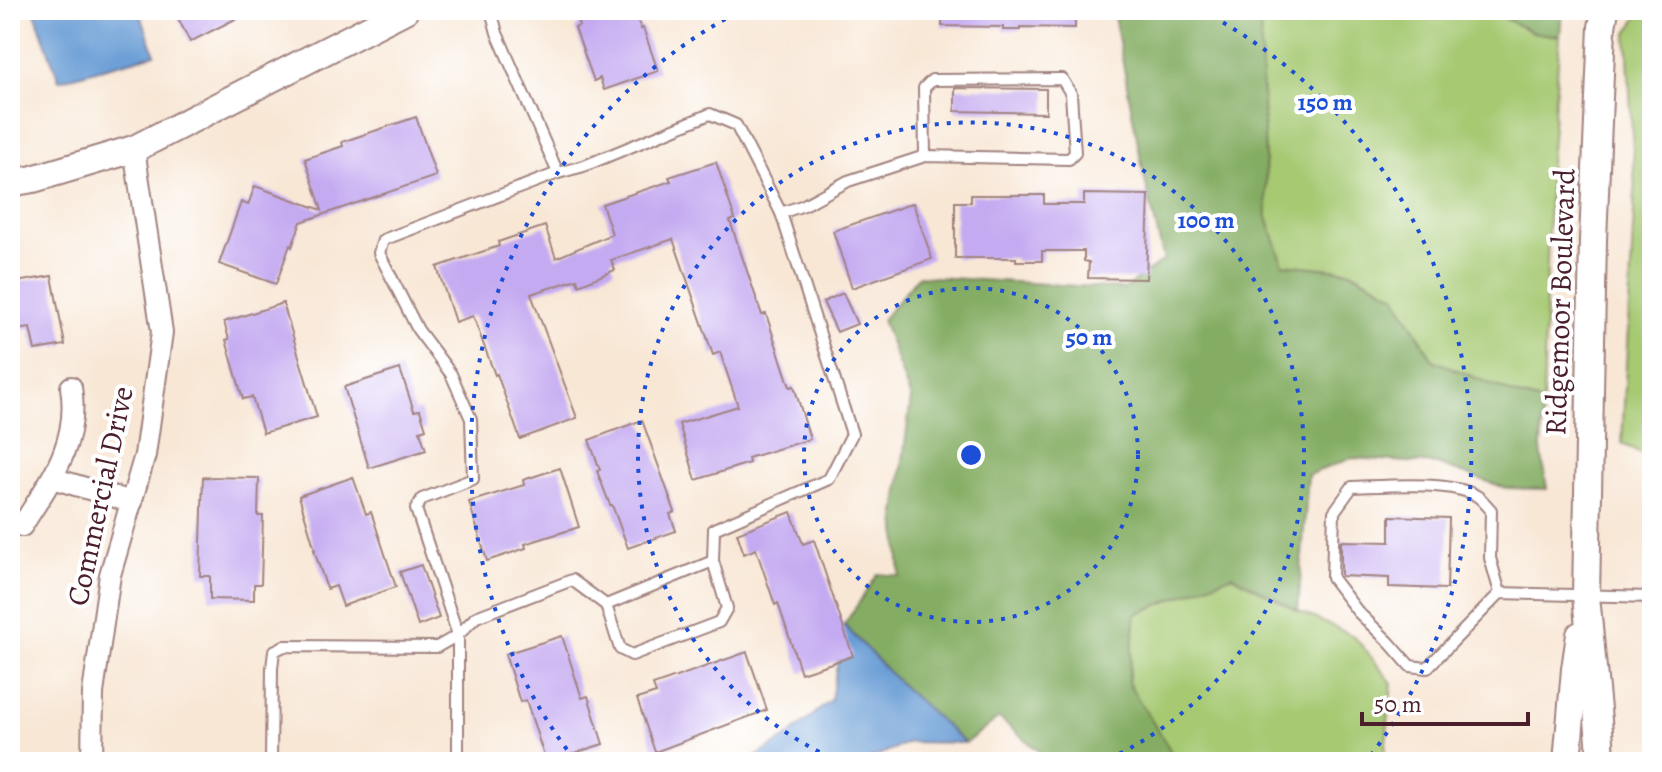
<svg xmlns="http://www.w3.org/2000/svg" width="1662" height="772" font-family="Alegreya,serif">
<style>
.green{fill:#a6c972;stroke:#78744e;stroke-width:2}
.forest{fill:#84ad64;stroke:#676648;stroke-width:2}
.water{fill:#699dd5;stroke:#5a5e80;stroke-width:2}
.building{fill:#c4aaf1}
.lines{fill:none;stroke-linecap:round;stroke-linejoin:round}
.service-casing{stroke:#a18380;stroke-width:14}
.minor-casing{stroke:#a18380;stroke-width:24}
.tertiary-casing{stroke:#a18380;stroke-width:30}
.service{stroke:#fff;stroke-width:10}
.minor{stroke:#fff;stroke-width:20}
.tertiary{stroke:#fff;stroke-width:26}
.ring{fill:none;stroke:#1d4ed8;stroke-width:4;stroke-dasharray:4 8}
.labels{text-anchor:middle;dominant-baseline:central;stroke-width:8;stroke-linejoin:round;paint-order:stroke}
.street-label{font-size:30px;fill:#4a1f2b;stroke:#fff}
.centre{fill:#1d4ed8;stroke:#fff;stroke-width:4}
.ring-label{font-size:24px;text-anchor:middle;font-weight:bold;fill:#1d4ed8;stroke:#fff;stroke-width:8;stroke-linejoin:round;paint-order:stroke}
</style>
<rect width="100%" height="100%" fill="#fff"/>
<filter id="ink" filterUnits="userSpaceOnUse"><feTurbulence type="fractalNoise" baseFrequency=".0125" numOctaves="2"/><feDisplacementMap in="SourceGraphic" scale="16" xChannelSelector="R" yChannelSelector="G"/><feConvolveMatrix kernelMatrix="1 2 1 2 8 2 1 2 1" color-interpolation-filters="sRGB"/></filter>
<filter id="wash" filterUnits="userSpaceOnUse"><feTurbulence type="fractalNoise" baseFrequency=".006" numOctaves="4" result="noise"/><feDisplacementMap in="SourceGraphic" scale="32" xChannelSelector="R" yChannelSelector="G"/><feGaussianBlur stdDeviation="1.8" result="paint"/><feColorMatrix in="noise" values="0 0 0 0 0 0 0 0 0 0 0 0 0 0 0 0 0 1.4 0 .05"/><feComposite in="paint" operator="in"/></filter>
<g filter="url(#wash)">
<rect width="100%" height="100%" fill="#f8e7d5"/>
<g class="green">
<polygon points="1265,10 1489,10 1532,32 1560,36 1550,164 1543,402 1519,396 1433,360 1395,295 1351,271 1283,264 1267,217 1260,21"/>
<polygon points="1642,10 1652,10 1652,458 1622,444 1635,191 1627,34"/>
<polygon points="1232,575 1298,611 1354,636 1392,683 1385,752 1361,762 1187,762 1172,754 1128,683 1136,614"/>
</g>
<g class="forest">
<polygon points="1113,10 1265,10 1260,21 1267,217 1283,264 1350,271 1395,295 1433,360 1519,396 1543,402 1541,449 1547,489 1506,488 1436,464 1352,458 1308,475 1298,611 1232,575 1136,614 1128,683 1172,753 1187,762 1052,762 999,718 965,743 901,685 844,625 878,574 900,576 896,513 911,399 882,320 918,276 1124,289 1164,260 1144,176"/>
<polygon points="1489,10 1562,10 1560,36 1532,32"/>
</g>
<g class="water">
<polygon points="34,10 139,10 155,54 59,80"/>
<polygon points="844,625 901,685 965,743 909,742 863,762 747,762 785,739 831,700"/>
</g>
<g id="blocks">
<g class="building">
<polygon points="174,10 253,10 190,42"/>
<polygon points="573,10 634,10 641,29 643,28 658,71 604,90 600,78 594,81 575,28 579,26"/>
<polygon points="942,10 1075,10 1075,28 1020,27 1020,30 1003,30 1003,27 942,26"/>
<polygon points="955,88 1046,89 1046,113 955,111"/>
<polygon points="416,117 436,176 301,222 292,247 290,245 276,284 219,264 241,202 248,205 255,186 322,210 305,159 343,146 342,142"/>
<polygon points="716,162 735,219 730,221 762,315 766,314 790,387 794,386 810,439 748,458 749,463 696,480 679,424 738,406 720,352 713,355 673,239 611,260 615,270 579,285 577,279 531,294 577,418 520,439 497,374 495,375 473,316 455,322 437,267 499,246 498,242 545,226 556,258 612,234 602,204 671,181 669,177"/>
<polygon points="1084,194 1149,195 1146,279 1088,278 1089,262 1084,261 1084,251 1042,251 1042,261 1016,261 1016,258 955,258 955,202 971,202 971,195 1044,195 1044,204 1084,204"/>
<polygon points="913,203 932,259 852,288 833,231"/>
<polygon points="52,276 65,345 35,350 30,328 16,330 13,312 10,313 10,283"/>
<polygon points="843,293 857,324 837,332 823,302"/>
<polygon points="283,303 317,417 263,433 252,397 243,399 226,340 229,339 224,322"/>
<polygon points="400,369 414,411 420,410 426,429 420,431 426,450 369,468 344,387"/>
<polygon points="642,420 675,512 670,514 676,531 628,548 612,505 610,505 597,471 600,470 589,440"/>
<polygon points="560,468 579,527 525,544 526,548 487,561 469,502 524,485 523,480"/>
<polygon points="203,477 259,478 258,516 263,516 261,584 254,584 254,600 210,599 210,576 200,576"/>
<polygon points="353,477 366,514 371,512 396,587 343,606 336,586 327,589 314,550 315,550 299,496"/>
<polygon points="791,512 803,544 814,540 853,656 801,673 778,603 775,605 756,549 744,554 737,533"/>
<polygon points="1390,516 1449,518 1447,589 1389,587 1389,578 1341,576 1341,541 1390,542"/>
<polygon points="421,565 439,618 418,626 400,572"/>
<polygon points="562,636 582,698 588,696 603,744 546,762 526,700 520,702 505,654"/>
<polygon points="747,652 767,710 655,752 637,699 656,693 653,685"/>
</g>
</g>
</g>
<g filter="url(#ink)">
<use href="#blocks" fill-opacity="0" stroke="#a18380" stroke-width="2"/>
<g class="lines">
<defs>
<g id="service">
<polyline points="491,10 497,33 558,173"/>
<path d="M1500,593L1490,558L1491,510C1487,506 1482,499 1477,496C1450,480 1384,486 1352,487L1334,512L1332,578L1358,612L1389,642L1410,666L1427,668L1500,593L1652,597"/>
<polyline points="606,605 620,649 632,655 719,622 727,608 713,561"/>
<polyline points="271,762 272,668 274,651 284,646 437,647 458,635 476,617 572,580 606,605 713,561 714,529 829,479 852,434 781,213"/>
<polyline points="458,762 458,635 416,509 422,499 473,479 471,419 451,374 418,330 379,253 383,240 558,173 584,166 710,114 736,125 781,213 804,205 848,181 925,156 1069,159 1075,153 1071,94 1062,79 932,80 924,88 925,156"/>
</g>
<g id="minor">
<polyline points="52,478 132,502"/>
<path d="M22,526C50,481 80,443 71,387"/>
<polyline points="92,762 93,693 110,575 145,455 162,332 134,149"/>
</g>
<g id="tertiary">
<polyline points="10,183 33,179 134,149 405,10"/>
<polyline points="1567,762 1575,669 1580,635"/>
<polyline points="1601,762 1600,741 1586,596 1593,240 1602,27 1605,10"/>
</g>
</defs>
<use href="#service" class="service-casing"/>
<use href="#minor" class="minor-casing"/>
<use href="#tertiary" class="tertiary-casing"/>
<use href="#service" class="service"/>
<use href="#minor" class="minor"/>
<use href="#tertiary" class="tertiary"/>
</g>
</g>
<g class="ring">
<circle cx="971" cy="455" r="167"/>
<path d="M841 762A333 333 0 1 1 1101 762"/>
<path d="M574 759A500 500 0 0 1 740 11M1202 11A500 500 0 0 1 1368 759"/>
</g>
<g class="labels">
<g class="street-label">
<text transform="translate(1560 302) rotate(-88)">Ridgemoor Boulevard</text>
<text transform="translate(100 496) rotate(-78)">Commercial Drive</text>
</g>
</g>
<circle cx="971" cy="455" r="12" class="centre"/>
<g class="ring-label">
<text x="1325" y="110">150 m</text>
<text x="1206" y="228">100 m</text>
<text x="1089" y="345">50 m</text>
</g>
<rect width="1662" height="772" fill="none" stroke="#fff" stroke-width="40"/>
<path d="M1362 712v12h166v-12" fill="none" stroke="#4a1f2b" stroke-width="4"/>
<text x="1374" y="712" font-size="24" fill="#4a1f2b" stroke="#ffffff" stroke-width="6" paint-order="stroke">50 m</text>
</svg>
